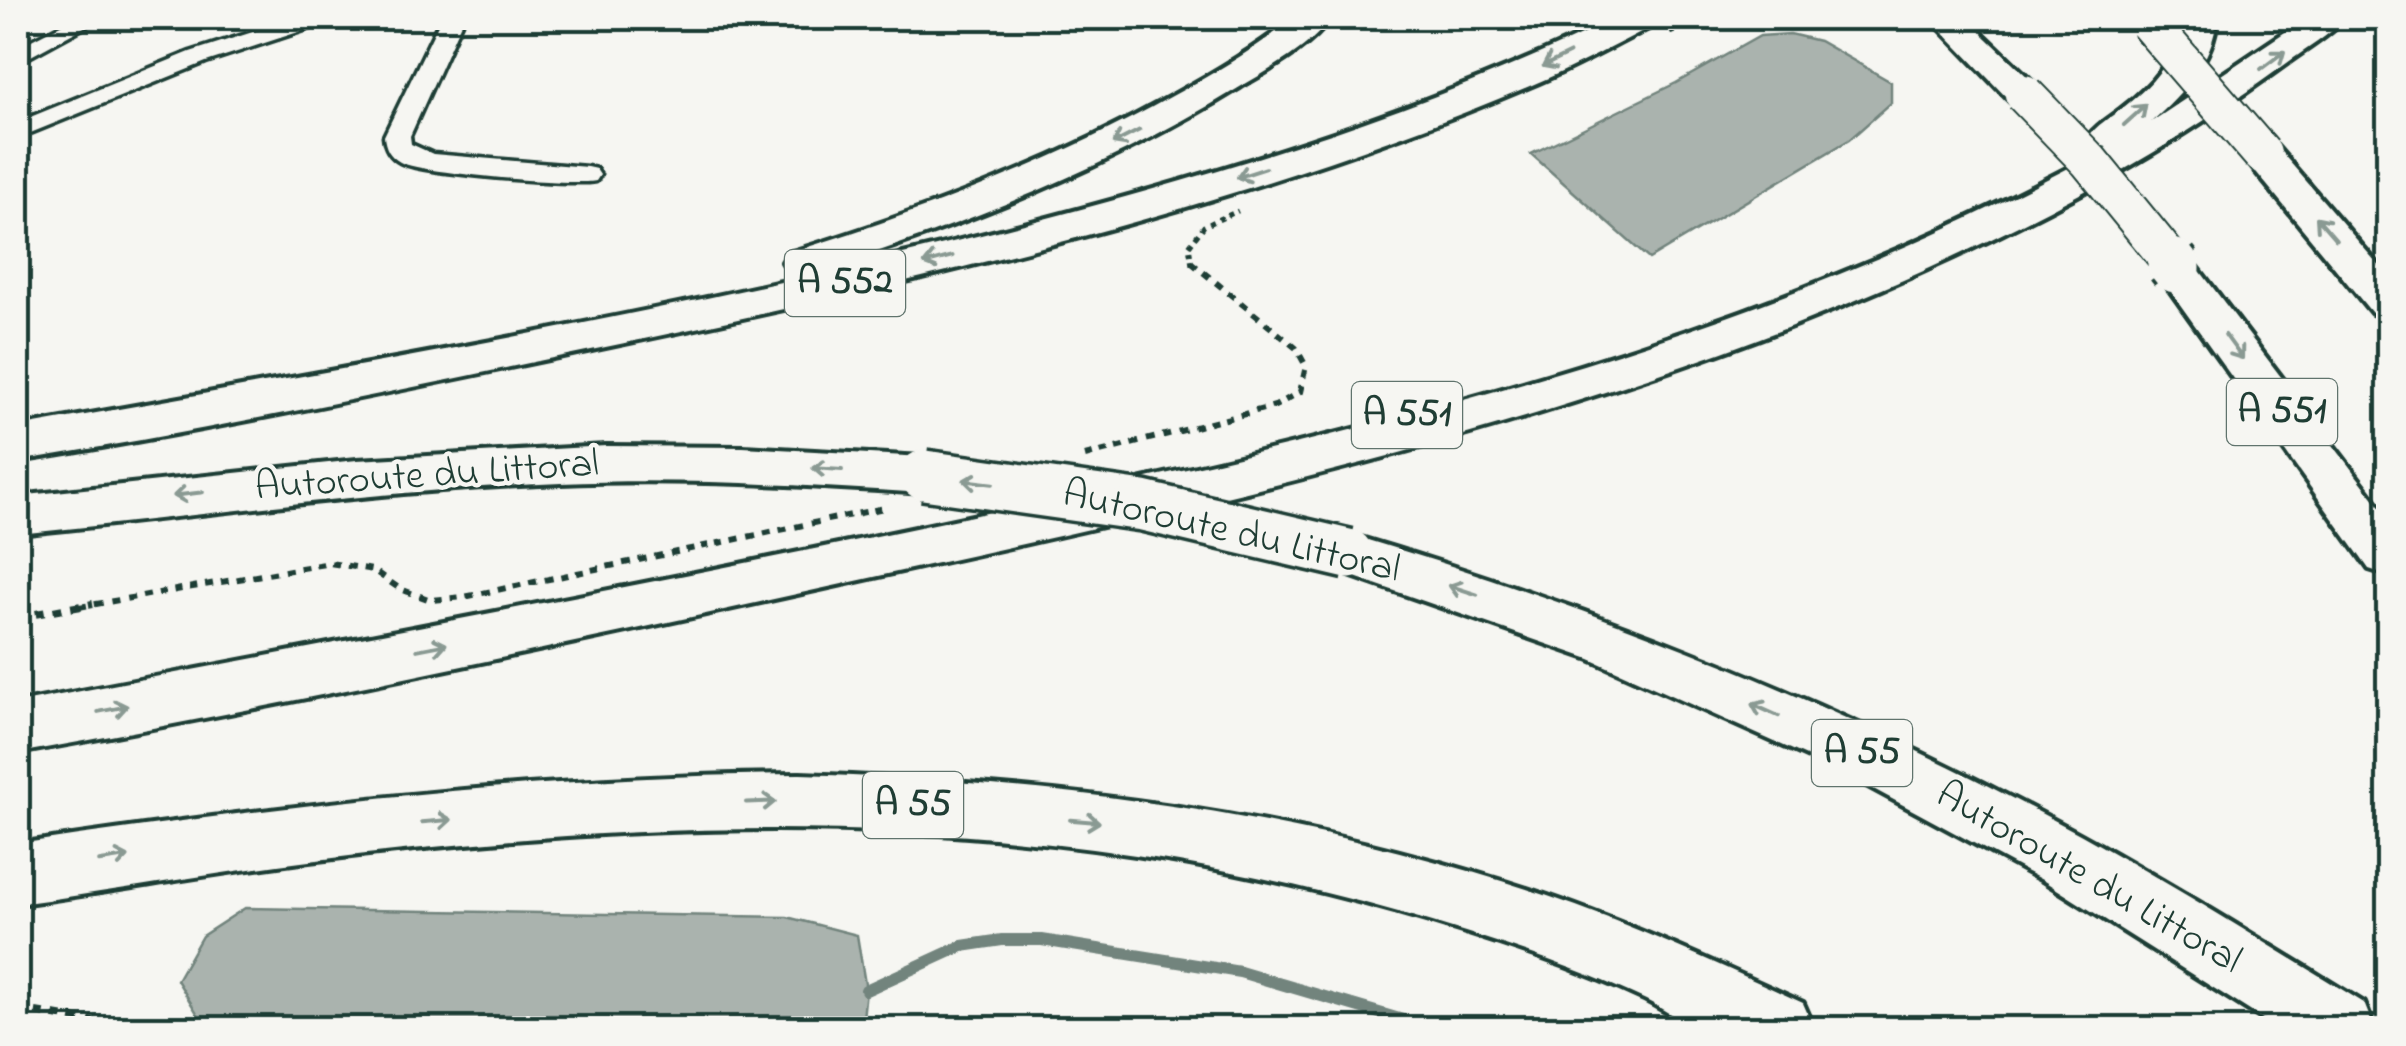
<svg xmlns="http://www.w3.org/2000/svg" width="2406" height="1046" font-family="'Indie Flower',sans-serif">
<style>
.water{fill:#aab3ae;stroke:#72847d;stroke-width:2.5}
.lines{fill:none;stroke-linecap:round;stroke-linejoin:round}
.stream{stroke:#72847d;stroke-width:12}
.minor-casing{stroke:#1f3d34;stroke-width:7}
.highway-casing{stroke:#1f3d34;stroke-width:8}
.path-far2{stroke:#1f3d34;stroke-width:5;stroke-dasharray:5 5;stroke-linecap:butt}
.path-far1{stroke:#1f3d34;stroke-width:6;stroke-dasharray:8 8;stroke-linecap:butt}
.path{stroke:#1f3d34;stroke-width:8;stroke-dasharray:9 9;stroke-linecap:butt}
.minor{fill:#f6f6f2;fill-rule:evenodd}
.highway{fill:#f6f6f2;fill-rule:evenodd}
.highway-bridge-far1-casing{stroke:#1f3d34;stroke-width:42;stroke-linecap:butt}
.highway-bridge-casing{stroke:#1f3d34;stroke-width:56;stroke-linecap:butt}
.highway-bridge-far1{stroke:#f6f6f2;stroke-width:38}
.highway-bridge{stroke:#f6f6f2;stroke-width:49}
.oneway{stroke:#8a9a93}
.labels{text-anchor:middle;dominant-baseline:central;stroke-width:9;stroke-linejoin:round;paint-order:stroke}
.shield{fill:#f6f6f2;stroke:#60746d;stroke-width:2.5}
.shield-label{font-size:38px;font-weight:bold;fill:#1f3d34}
.street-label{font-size:40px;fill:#1f3d34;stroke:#f6f6f2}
</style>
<rect width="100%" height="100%" fill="#f6f6f2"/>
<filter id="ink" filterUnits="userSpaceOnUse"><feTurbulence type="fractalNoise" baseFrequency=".01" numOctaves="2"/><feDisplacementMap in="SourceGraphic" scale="20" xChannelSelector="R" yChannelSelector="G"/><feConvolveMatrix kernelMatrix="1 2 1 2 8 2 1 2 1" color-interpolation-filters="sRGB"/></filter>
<g filter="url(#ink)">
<g class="water">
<polygon points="1790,34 1819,41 1891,82 1891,103 1849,140 1649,259 1531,154 1676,83 1760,36"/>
<polygon points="245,908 787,917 857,935 866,990 862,1028 206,1028 177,980 202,936"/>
</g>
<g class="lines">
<polyline class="stream" points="866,990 962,946 1002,940 1042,940 1240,972 1430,1028"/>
<defs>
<g id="minor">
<polygon points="74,18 101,18 18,63 18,47"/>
<polygon points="297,18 329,18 326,23 206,62 18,138 18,122 190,52"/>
<path d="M441,18H463L410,136L411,144L433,154L587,167L596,169L600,175L596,181C573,186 419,173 400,162C389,156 385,147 384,136Z"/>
</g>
<g id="highway">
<path d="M1294,18H1331C1310,48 1270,69 1240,87C1108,168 966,224 819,271L804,275L789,271L783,262L789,253C921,212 1050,164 1172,96C1214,73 1257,48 1294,18Z"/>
<path d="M1617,18H1660L1655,25C1614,45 1574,68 1532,85C1239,209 908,285 596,349C404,389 211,430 18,461V427C340,369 663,315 981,235C1199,180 1414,116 1617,18Z"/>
<polygon points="1930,18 1966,18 2037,86 2042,94 2037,102 2024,105 2011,102"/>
<path d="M2183,18H2217C2213,61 2183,94 2151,122L2306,18H2345C2329,36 2306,49 2287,63C2236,100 2186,134 2132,165C1757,380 1333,476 915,568C617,634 317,699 18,753V703C354,639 690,577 1024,505C1398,425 1770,334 2107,147L2094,144L2089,136C2097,125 2109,118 2120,110C2152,86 2176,59 2183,18Z"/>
<polygon points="2262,142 2276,146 2388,276 2388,317 2372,313 2248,162 2243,154 2248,146"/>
<polygon points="2176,255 2191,259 2388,517 2388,575 2369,569 2154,268 2161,259"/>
<path d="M606,446L743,447L924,457L942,462L949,475L942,488L924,493C803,485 682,478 561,483C378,490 199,516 18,534V496L357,460Z"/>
<path d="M1348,534C1591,606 1826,699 2050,818C2157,875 2261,940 2364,1003L2374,1028H2277L2044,881L1842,772L1590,659L1329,568L1321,554L1329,540Z"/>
<path d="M800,774C1054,782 1303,813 1545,895C1633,925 1718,964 1803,1003L1814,1028C1787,1029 1728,1034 1703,1028C1684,1024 1663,1009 1646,1000C1610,983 1572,968 1535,955C1419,915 1301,883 1179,862C892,812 597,825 309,861C211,873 115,891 18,904V844C278,805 537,776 800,774Z"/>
</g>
</defs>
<use href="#minor" class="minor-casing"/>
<use href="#highway" class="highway-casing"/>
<g class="path-far2">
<polyline points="1670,33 1702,18"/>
<polyline points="1192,265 1189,246 1204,226 1238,211"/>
</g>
<g class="path-far1">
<polyline points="1085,456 1275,406 1300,392 1306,366 1296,348 1192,263"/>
<polyline points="79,607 330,563 373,570 400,589 431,600 464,597 884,508"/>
</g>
<g class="path">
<polyline points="18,617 93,604"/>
<polyline points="18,1009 102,1023 111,1028"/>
</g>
<use href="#minor" class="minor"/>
<use href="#highway" class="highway"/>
<defs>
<g id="highway-bridge-far1">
<polyline points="2148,22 2262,154"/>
<polyline points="2024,94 2089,161 2174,265"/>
</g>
<g id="highway-bridge">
<polyline points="2172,263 2176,268"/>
<polyline points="924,475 1143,506 1348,554"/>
</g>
</defs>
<use href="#highway-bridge-far1" class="highway-bridge-far1-casing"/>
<use href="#highway-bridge" class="highway-bridge-casing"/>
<use href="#highway-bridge-far1" class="highway-bridge-far1"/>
<use href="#highway-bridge" class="highway-bridge"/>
</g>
<defs><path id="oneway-shaft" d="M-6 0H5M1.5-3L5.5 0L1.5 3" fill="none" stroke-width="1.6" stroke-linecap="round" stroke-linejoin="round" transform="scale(2.5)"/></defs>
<g class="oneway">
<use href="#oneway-shaft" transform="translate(1556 60) rotate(154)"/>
<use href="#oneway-shaft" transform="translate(2273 60) rotate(-37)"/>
<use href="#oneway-shaft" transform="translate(2135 115) rotate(-42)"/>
<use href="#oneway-shaft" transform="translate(1126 137) rotate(153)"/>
<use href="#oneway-shaft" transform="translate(1251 173) rotate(162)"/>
<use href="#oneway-shaft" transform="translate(2326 228) rotate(-131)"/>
<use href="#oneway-shaft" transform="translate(938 260) rotate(165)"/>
<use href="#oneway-shaft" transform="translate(2234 347) rotate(54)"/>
<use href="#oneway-shaft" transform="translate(827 469) rotate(-176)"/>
<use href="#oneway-shaft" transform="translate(978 482) rotate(-173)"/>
<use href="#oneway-shaft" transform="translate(188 494) rotate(173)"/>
<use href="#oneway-shaft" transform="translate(1463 590) rotate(-162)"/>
<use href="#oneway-shaft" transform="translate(432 647) rotate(-11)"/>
<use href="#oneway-shaft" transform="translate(113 709) rotate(-11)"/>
<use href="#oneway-shaft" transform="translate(1765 710) rotate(-156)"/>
<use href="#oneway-shaft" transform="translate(761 802) rotate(-2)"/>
<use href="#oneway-shaft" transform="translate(437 821) rotate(-5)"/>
<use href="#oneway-shaft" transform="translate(1085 821) rotate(5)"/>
<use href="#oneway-shaft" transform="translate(114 859) rotate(-9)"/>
</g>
</g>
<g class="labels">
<g class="shield">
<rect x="785" y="250" width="120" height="66" rx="8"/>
<rect x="2227" y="379" width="110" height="66" rx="8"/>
<rect x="1352" y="382" width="110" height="66" rx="8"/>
<rect x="1812" y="720" width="100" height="66" rx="8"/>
<rect x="863" y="772" width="100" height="66" rx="8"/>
</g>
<g class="shield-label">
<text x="845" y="283">A 552</text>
<text x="2282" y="412">A 551</text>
<text x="1407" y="415">A 551</text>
<text x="1862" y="753">A 55</text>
<text x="913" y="805">A 55</text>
</g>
<g class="street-label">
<text transform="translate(427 477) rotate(-4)">Autoroute du Littoral</text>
<text transform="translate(1231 533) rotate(13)">Autoroute du Littoral</text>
<text transform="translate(2088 879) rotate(30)">Autoroute du Littoral</text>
</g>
</g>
<rect width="2406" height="1046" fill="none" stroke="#f6f6f2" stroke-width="60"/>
<rect x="30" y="30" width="2346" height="986" fill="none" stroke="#1f3d34" stroke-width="4" filter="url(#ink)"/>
</svg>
